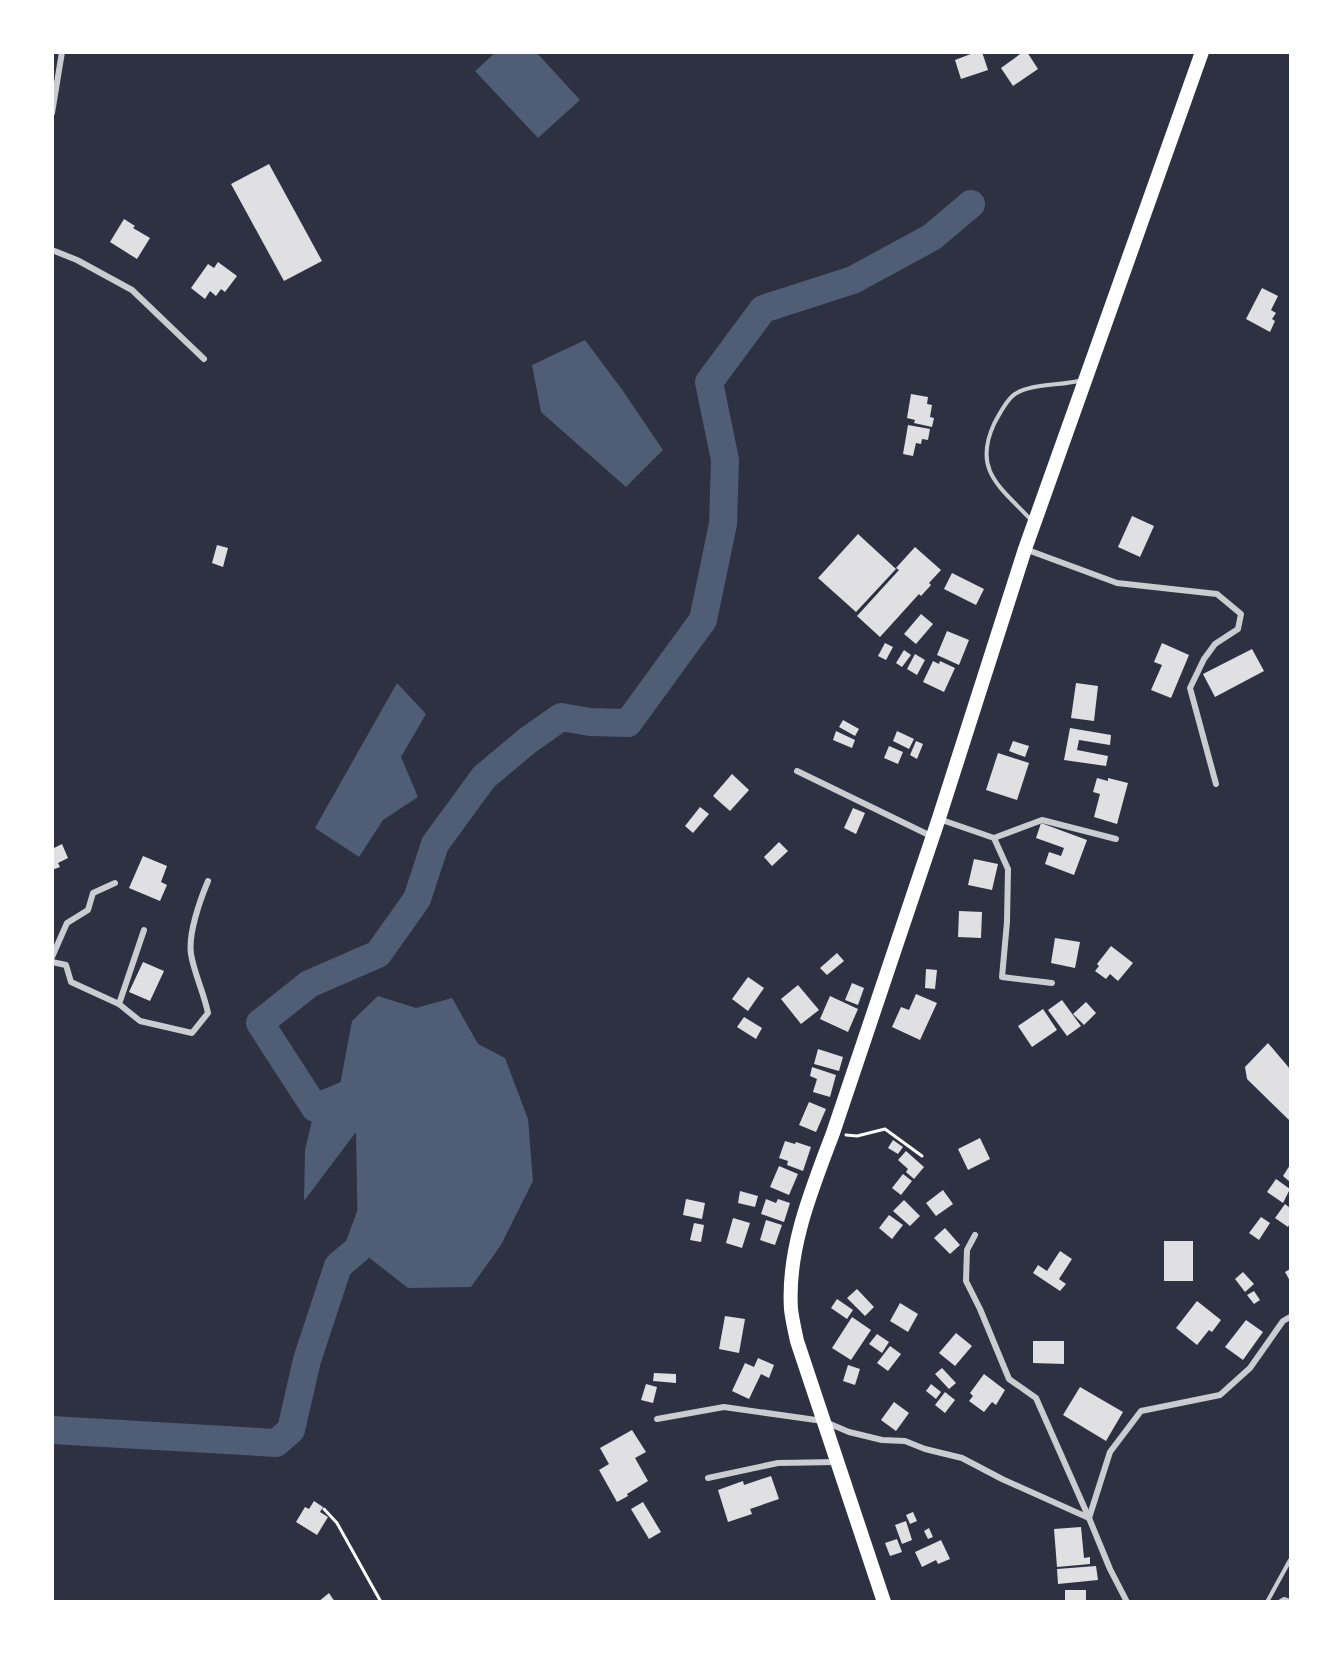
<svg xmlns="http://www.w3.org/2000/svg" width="1343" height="1654" font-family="Helvetica,sans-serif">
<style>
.water{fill:#4f5d75}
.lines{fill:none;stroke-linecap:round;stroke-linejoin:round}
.river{stroke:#4f5d75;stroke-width:28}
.building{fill:#e0e0e3}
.path{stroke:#fff;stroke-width:3}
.service{stroke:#caccd0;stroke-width:4}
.minor{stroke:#caccd0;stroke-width:6}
.primary{stroke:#fff;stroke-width:14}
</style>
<rect width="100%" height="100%" fill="#2d3142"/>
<g class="water">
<polygon points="495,53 537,53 580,100 538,138 475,71"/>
<polygon points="585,340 623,391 663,450 626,487 541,412 532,365"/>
<polygon points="397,683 426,714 401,757 418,797 383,820 359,857 315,828"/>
<polygon points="378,996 416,1008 452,998 478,1044 505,1058 528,1119 533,1181 501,1245 471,1287 408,1288 358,1249 356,1132 304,1201 305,1150 315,1108 340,1085 352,1021"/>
</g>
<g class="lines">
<g class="river">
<polyline points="351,1093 315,1108 260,1023 309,984 378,954 417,899 435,844 484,777 527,741 561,717 590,722 628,723 703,620 723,524 725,460 709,382 763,309 853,280 932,237 971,204"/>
<polyline points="52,1430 276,1443 291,1430 307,1360 338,1266 358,1249 371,1214"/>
</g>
</g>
<g class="building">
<polygon points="976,52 982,52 988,70 961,79 955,60"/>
<polygon points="1023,52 1027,52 1038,69 1013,86 1001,68"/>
<polygon points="269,164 322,261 284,281 231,184"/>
<polygon points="124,219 135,226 133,228 150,238 137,259 110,242"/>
<polygon points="218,262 237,276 225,292 221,289 216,296 210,291 205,299 191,288 208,264 214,268"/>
<polygon points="1262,288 1278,296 1271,310 1276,313 1272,319 1275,321 1270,332 1246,319"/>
<polygon points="911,394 928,397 927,404 932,405 930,417 934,418 932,427 914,423 915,420 907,418"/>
<polygon points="908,425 930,429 928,440 922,439 921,444 916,443 913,456 903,454"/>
<polygon points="1132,516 1154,526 1140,557 1118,547"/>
<polygon points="858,534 896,569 856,612 818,578"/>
<polygon points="217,545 228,548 223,567 212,563"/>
<polygon points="915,547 941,570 929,583 931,585 921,596 919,594 880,637 857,616 899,570 896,568"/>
<polygon points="952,573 984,589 976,605 944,589"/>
<polygon points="921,614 933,624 916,644 904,634"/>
<polygon points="947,631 969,640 959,665 937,655"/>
<polygon points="885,643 893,647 886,660 878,656"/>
<polygon points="1162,643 1189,655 1171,698 1151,690 1162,665 1154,662"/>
<polygon points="1252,649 1264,671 1215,697 1203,674"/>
<polygon points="904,650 911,655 902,667 896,663"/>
<polygon points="915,654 925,660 917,675 907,669"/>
<polygon points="933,661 939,664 940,661 955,668 944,692 923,682"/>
<polygon points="1076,683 1098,686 1094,721 1071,718"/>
<polygon points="843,720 859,729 855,736 839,727"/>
<polygon points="1070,728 1111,735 1110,745 1079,740 1077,750 1108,756 1106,766 1064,760"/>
<polygon points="836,731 855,740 852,748 833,740"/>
<polygon points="897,731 914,739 909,749 893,741"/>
<polygon points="916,741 923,744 917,759 910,755"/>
<polygon points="1013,741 1029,746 1025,757 1009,751"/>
<polygon points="889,746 903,752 898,764 884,758"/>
<polygon points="998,753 1029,763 1017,800 986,790"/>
<polygon points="732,774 749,790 730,811 713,796"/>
<polygon points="1097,778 1108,781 1108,778 1128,783 1117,824 1094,817 1100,794 1093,792"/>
<polygon points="700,807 709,814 693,833 685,826"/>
<polygon points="853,808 865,813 856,834 844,828"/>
<polygon points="1041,823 1087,840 1074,875 1045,864 1049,852 1061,856 1064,848 1036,838"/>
<polygon points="779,842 788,851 772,866 764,857"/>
<polygon points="62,844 68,858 58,863 60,867 52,870 52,849"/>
<polygon points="143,856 167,866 161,882 167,885 160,901 129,888"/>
<polygon points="974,859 998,864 992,890 968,885"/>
<polygon points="959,911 982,912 981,938 958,937"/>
<polygon points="1055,938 1080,942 1075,968 1051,963"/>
<polygon points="1111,946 1133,963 1118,981 1110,974 1106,979 1095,971 1099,966 1097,964"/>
<polygon points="837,953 844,961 827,975 820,968"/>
<polygon points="143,962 164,971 150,1001 129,992"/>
<polygon points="926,969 937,970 935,989 925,988"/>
<polygon points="748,977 764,988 748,1011 732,999"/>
<polygon points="852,983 864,988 858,1005 845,1000"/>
<polygon points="798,985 819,1010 801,1024 781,999"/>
<polygon points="916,994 937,1003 920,1040 892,1027 901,1007 909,1010"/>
<polygon points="830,996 858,1009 848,1032 820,1019"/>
<polygon points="1062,1000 1081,1026 1067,1036 1048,1010"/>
<polygon points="1086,1002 1096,1013 1084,1025 1073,1014"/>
<polygon points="1043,1009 1057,1030 1032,1047 1018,1026"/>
<polygon points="744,1017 762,1028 756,1039 737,1027"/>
<polygon points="1268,1043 1290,1069 1290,1121 1247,1079 1245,1067"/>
<polygon points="818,1049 843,1057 839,1071 814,1064"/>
<polygon points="812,1067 836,1075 830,1097 813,1092 817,1079 810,1076"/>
<polygon points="809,1102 826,1109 816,1132 799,1125"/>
<polygon points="980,1138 990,1159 968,1170 958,1149"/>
<polygon points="893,1140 903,1147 898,1154 888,1148"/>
<polygon points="785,1141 795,1144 796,1142 811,1147 803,1171 787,1165 788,1161 779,1158"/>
<polygon points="906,1151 924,1167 914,1179 906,1172 908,1169 898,1160"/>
<polygon points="1290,1165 1290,1182 1283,1176"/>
<polygon points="779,1166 798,1174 789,1195 770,1187"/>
<polygon points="903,1174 912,1181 901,1195 892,1188"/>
<polygon points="1276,1179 1290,1189 1283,1203 1267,1192"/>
<polygon points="943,1190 953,1204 936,1216 926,1203"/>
<polygon points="740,1191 758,1196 755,1207 738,1203"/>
<polygon points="686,1199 705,1203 702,1219 683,1215"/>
<polygon points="766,1199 776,1203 778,1199 790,1203 784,1222 761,1214"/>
<polygon points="904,1200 920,1216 910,1226 893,1211"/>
<polygon points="1285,1204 1290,1208 1290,1223 1288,1227 1275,1218"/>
<polygon points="889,1215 903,1225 892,1239 879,1228"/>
<polygon points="1261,1217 1270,1223 1259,1240 1249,1233"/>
<polygon points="733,1218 750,1223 742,1248 726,1243"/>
<polygon points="766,1220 782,1225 775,1245 760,1240"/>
<polygon points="694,1223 704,1225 701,1242 690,1240"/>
<polygon points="945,1228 960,1245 950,1254 934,1238"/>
<rect x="1164" y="1241" width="29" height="40"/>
<polygon points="1060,1251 1072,1259 1059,1279 1066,1284 1060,1291 1033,1273 1038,1265 1047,1271"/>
<polygon points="1290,1269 1290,1281 1285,1272"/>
<polygon points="1243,1272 1254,1284 1245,1292 1235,1279"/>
<polygon points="857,1289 874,1307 865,1316 847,1298"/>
<polygon points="1254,1291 1260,1300 1254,1304 1247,1295"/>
<polygon points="837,1299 853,1310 847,1319 831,1308"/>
<polygon points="1197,1301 1221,1320 1212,1332 1209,1330 1197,1345 1176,1328"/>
<polygon points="900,1303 918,1314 908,1332 890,1321"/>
<polygon points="725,1316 745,1319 739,1353 719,1349"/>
<polygon points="852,1317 871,1330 851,1360 832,1348"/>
<polygon points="1246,1320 1263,1332 1243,1360 1225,1347"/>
<polygon points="956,1333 972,1346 955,1366 939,1353"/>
<polygon points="877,1334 889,1342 882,1353 869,1344"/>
<polygon points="1033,1341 1064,1341 1064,1364 1033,1363"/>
<polygon points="890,1346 901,1354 888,1371 877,1363"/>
<polygon points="758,1358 774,1365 769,1378 761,1374 749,1399 732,1391 745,1363 754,1367"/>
<polygon points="848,1365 860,1369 855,1385 843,1381"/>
<polygon points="942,1368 956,1383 949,1389 935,1374"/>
<polygon points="654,1373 676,1374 676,1383 653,1381"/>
<polygon points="984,1374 1005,1390 996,1405 992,1402 984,1412 969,1401 973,1396 970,1393"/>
<polygon points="646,1384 657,1387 653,1403 641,1400"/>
<polygon points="931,1384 941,1392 936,1399 926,1391"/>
<polygon points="1080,1387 1123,1412 1106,1441 1063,1415"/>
<polygon points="945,1392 955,1400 945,1413 935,1405"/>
<polygon points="894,1402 909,1413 896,1431 881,1420"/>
<polygon points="632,1430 646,1452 635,1458 648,1481 627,1494 628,1496 617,1502 599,1470 609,1464 600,1448"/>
<polygon points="771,1476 779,1499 750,1509 752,1514 728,1522 718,1490 743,1481 744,1485"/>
<polygon points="314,1501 323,1507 320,1512 328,1517 317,1535 296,1522 305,1507 309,1509"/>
<polygon points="643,1502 661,1532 649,1539 631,1509"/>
<polygon points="913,1512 917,1521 910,1524 906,1515"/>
<polygon points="906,1521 912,1540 902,1544 895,1525"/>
<polygon points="1081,1527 1084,1558 1090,1557 1090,1564 1057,1567 1054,1529"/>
<polygon points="929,1528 933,1537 928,1539 924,1531"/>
<polygon points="897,1539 902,1552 890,1556 885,1543"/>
<polygon points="941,1540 950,1559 938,1564 936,1560 922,1567 915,1552"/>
<polygon points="1096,1566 1098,1580 1058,1584 1057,1569"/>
<polygon points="1065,1590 1086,1590 1086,1600 1065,1601"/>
<polygon points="329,1593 335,1602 318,1602"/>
</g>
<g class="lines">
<g class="path">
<polyline points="846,1135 857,1136 885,1129 922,1156"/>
<polyline points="324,1509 337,1523 381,1602"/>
</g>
<g class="service">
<path d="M1032,521C1002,488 972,472 994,424C999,415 1006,400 1015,394C1031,383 1063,386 1082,380"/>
<polyline points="1267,1602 1290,1560"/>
<polyline points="1279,1602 1284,1599 1290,1601"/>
</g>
<g class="minor">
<polyline points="52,113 62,52"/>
<polyline points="52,250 77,260 132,290 204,359"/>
<polyline points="1025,549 1117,583 1217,594 1241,614 1238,629 1215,644 1204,659 1190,688 1216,784"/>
<polyline points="797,771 931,836"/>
<polyline points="939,819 994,838 1008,869 1007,922 1002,977 1052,983"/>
<polyline points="994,838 1042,820 1116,839"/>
<polyline points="52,957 67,923 88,910 93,893 115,883"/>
<path d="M52,962L66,965L71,982L119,1004L140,1021L192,1033L208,1013C204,993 194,973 191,954C188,934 200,900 208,881"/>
<polyline points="119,1004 144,930"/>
<polyline points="975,1235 967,1250 966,1281 980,1309 1009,1379 1036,1398 1089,1518"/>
<polyline points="657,1419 724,1407 823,1421 849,1432 882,1440 905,1441 925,1449 962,1458 1002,1479 1089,1518"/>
<polyline points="708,1478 778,1463 837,1462"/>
<polyline points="1127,1602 1110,1569 1089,1518 1110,1452 1141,1411 1220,1395 1250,1368 1283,1321 1290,1317"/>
</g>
<path class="primary" d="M884,1602L797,1341C795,1331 792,1319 791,1309C787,1248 812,1189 833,1133L939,818L1025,549L1202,52"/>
</g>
<rect width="1343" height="1654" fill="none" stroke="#ffffff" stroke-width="108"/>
</svg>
